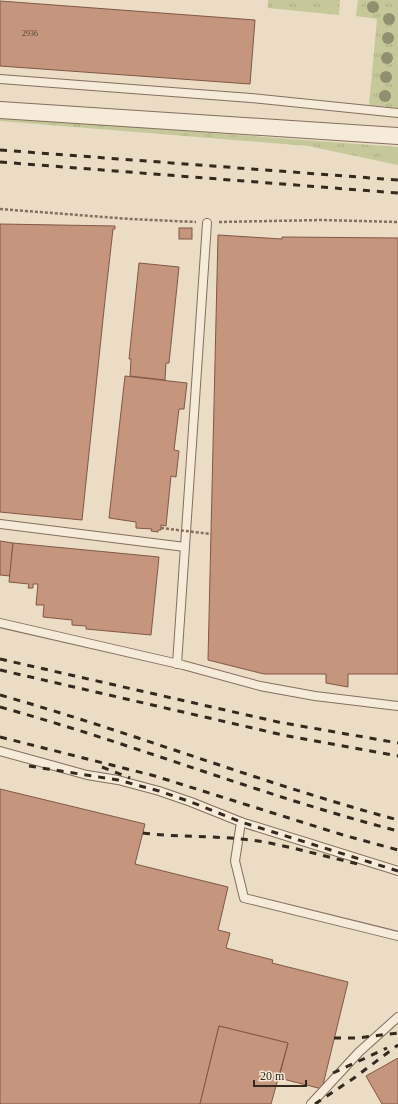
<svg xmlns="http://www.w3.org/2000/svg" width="398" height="1104" font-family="'Times New Roman',serif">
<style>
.grass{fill:url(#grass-tufts)}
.building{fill:#c5957e;stroke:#815745}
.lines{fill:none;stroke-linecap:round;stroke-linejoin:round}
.lane-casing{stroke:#846e5d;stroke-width:10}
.street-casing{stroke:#846e5d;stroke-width:18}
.path{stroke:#846e5d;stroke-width:2.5;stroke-dasharray:3 2;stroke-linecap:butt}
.lane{stroke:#f6ead8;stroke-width:8}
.street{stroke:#f6ead8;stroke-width:16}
.rail{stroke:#35281f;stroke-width:3;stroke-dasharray:7 7;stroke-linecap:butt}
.path-bridge{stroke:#846e5d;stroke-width:2.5;stroke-dasharray:3 2;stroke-linecap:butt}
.tree{fill:#918f6f}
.labels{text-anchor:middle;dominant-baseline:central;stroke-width:4;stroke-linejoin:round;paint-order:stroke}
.number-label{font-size:8px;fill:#594337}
</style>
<defs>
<pattern id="grass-tufts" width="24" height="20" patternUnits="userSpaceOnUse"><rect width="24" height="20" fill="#c6c89a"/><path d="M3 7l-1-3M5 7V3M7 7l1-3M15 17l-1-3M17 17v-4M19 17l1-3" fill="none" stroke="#abac84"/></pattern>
</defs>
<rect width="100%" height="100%" fill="#eadcc5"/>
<g class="grass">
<polygon points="268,0 340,0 339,15 268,8"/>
<polygon points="358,0 398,0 398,108 369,105 377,19 356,16"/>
<polygon points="0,117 398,147 398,165 308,146 0,121"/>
</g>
<g class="building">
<polygon points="0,1 255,20 250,84 0,66"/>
<polygon points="0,224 115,226 115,229 113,229 105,300 82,520 0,512"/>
<rect x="179" y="228" width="13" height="11"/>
<polygon points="218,235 282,239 282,237 398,238 398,674 348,674 348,687 326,683 326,674 264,674 208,660"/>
<polygon points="139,263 179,267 169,363 166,363 165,380 130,376 131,359 129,359"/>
<polygon points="125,376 187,383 184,409 179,409 174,450 179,451 176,477 171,476 166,526 161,525 161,530 158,530 158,532 151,531 152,529 136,528 136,522 109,518"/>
<polygon points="0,541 13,543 10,576 0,575"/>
<polygon points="13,543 159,557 151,635 86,629 86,626 72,625 72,620 43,617 44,605 36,605 38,584 33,584 33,588 28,588 29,584 9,582"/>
<polygon points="0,789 145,824 135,864 228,887 218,930 230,933 226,948 273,960 272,963 348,982 322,1089 279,1078 288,1043 219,1026 200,1104 0,1104"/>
<polygon points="219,1026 288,1043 271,1104 200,1104"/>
<polygon points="398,1058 398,1104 382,1104 366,1076"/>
</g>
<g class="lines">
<defs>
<g id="lane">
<polyline points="0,79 251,98 398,113"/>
<polyline points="0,524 185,547"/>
<polyline points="0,623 183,665 260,686 315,696 398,706"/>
<polyline points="177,664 207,223"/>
<polyline points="0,751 87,775 118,780 159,791 191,802 241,822 398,871"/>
<polyline points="241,822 235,861 244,898 398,936"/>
<polyline points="311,1104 359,1052 398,1017"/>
</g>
<polyline id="street" points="0,110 398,136"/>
</defs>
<use href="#lane" class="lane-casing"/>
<use href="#street" class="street-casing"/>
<g class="path">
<polyline points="0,209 130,219 196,222"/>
<polyline points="219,222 322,220 398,222"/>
</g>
<use href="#lane" class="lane"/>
<use href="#street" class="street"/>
<g class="rail">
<polyline points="0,150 398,180"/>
<polyline points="0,162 398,193"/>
<polyline points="0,659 278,722 398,743"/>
<polyline points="0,670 283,735 398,756"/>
<path d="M0,695C134,733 264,784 398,820"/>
<path d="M0,707C134,744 263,796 398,831"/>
<polyline points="0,737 155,776 343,835 398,850"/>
<polyline points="29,766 118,780 159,791 191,802 241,822 398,871"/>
<polyline points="102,767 130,778"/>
<path d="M143,833C183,838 224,835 264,842C297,848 330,858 363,865"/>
<polyline points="334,1038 357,1038 398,1033"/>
<polyline points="333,1073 387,1048"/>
<polyline points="315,1104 354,1078 398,1045"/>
</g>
<polyline class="path-bridge" points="161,528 211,534"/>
</g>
<g class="tree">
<circle cx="373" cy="7" r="6"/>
<circle cx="389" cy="19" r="6"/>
<circle cx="388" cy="38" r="6"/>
<circle cx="387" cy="58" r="6"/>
<circle cx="386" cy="77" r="6"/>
<circle cx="385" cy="96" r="6"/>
</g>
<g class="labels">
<g class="number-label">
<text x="30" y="33">2936</text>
</g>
</g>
<path d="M254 1080v6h52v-6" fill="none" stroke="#35281f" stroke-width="2"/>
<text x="260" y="1080" font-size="12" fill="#35281f" stroke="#f2e7d4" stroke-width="3" paint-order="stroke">20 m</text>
</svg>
